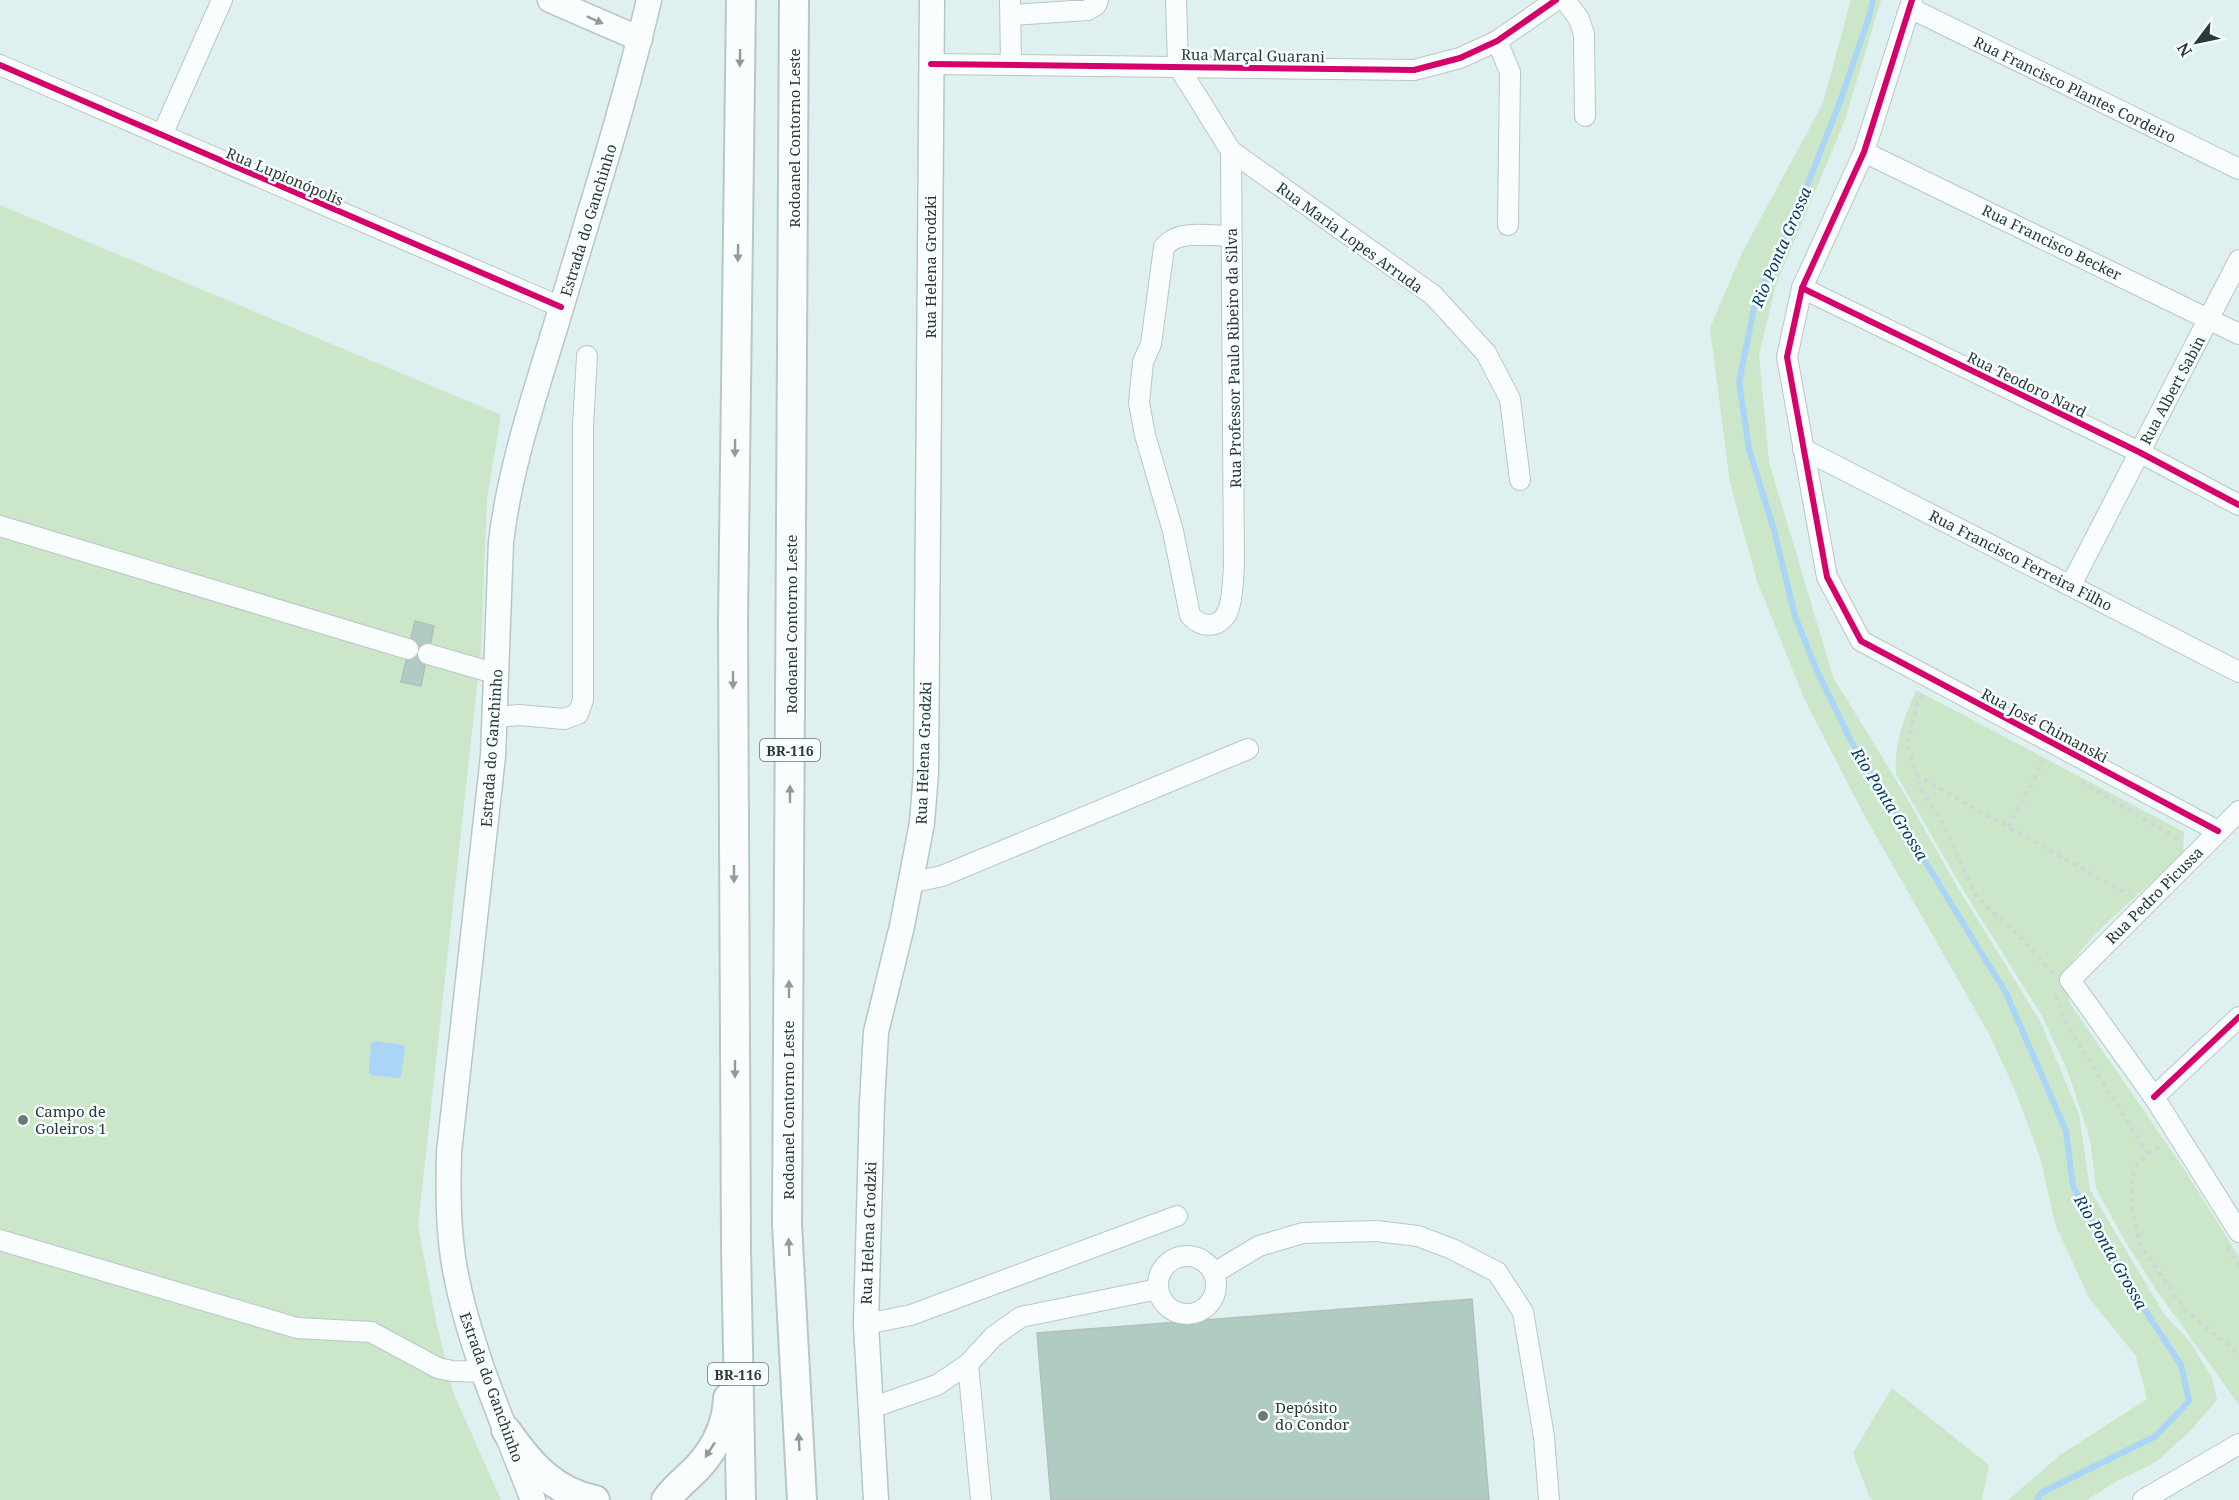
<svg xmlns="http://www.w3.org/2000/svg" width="2239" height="1500" font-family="'Noto Serif',serif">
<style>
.green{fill:#cbe6c9}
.water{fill:#aad5f7}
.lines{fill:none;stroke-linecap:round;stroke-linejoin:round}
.stream{stroke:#aad5f7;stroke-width:6}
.building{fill:#b0cbc2;stroke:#b2c0bc;stroke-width:1.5}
.minor-casing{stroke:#b8c7c6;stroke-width:22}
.major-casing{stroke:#b8c7c6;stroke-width:27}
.highway-casing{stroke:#b8c7c6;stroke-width:32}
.path{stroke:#d0d6d5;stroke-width:4;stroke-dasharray:4.5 4.5;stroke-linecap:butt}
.minor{stroke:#fafdfd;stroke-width:20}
.major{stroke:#fafdfd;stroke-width:24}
.highway{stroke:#fafdfd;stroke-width:28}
.cycleway-casing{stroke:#f8fffe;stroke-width:10}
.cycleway{stroke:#d6006c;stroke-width:6}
.oneway{fill:#929b9a}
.poi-dot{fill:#6a7978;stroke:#f8fffe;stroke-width:2}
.labels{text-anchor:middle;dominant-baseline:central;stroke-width:5;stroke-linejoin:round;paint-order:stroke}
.shield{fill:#f8fffe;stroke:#687473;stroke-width:1.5}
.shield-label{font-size:14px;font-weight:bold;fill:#2b3938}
.street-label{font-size:15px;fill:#2b3938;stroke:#f8fffe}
.poi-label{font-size:15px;fill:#2b3938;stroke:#f8fffe;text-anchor:start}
.water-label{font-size:16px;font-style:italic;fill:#043b61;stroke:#f8fffe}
</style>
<rect width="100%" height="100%" fill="#def0ef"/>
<g class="green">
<polygon points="1851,0 1881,0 1845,120 1776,284 1759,355 1769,462 1833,677 1901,788 1958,888 2040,1021 2079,1114 2090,1190 2164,1314 2190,1342 2212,1378 2217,1400 2190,1431 2156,1462 2115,1482 2087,1500 2008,1500 2060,1455 2147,1399 2136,1356 2089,1298 2055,1224 2041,1160 2015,1090 1989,1034 1863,813 1804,698 1757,581 1730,483 1710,328 1742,253 1823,103"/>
<polygon points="0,205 501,415 487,499 481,650 418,1225 436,1321 453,1392 501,1500 0,1500"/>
<path d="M1916,690L2184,832L2183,854C2147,888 2085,935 2062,978L2071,1005L2184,1169L2239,1257V1405L2157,1291L2125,1241L2096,1188L2090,1139L2068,1072L2042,1016L1965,893L1896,774C1894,740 1904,720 1916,690Z"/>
<polygon points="1892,1388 1989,1465 1982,1500 1873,1500 1869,1496 1853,1453"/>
</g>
<polygon class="water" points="375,1041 403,1045 405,1048 401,1077 398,1078 371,1075 369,1072 371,1043"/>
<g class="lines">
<polyline class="stream" points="1873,0 1869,17 1840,102 1801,201 1756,299 1739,382 1749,449 1774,530 1795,616 1817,671 1851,741 2006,993 2066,1131 2073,1186 2117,1267 2181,1365 2189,1401 2156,1436 2041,1493 2037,1500"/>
</g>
<g class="building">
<polygon points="415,621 434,626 431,642 419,646 411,637"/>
<polygon points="417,657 420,663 425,666 421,686 401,682 406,661"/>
<polygon points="1472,1299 1489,1500 1051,1500 1037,1333"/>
</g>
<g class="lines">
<defs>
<g id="minor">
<polyline points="1010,0 1011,65"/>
<polyline points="1176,0 1178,66 1231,151 1433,295 1486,353 1510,399 1520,480"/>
<polyline points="1565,0 1579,19 1584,34 1585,116"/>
<polyline points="1912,0 1864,152 1802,288 1787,357 1827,577 1861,641 2218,831"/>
<polyline points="1910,8 2239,169"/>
<polyline points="1011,15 1088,10 1096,5 1098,0"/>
<polyline points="1497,41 1510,72 1508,225"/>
<polyline points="931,64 1414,70 1460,58 1497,41 1556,0"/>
<polyline points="0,65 561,307"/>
<polyline points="162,135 222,0"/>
<path d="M1231,151L1234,566C1233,579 1233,595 1229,608C1223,628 1202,630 1190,615L1173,531L1145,435L1139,403L1143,362L1151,344L1164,247C1178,229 1210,236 1231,236"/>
<polyline points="1864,152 2239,334"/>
<polyline points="1802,288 2139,452 2239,505"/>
<polyline points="1803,449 2239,672"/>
<polyline points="0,526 408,649"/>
<polyline points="2071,585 2239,260"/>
<polyline points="428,654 497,674"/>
<polyline points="495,717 519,715 564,719 578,714 583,700 583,426 587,356"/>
<polyline points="2239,811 2070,980 2154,1097 2239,1232"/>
<polyline points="910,883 942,876 1248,749"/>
<polyline points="2154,1097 2239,1017"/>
<polyline points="0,1240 297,1328 371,1332 438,1368 452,1371 484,1372"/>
<circle cx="1187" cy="1285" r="29"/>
<polyline points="1214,1273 1259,1246 1303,1233 1376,1231 1418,1236 1452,1249 1497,1272 1523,1312 1544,1437 1549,1500"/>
<polyline points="866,1324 911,1315 1177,1216"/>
<polyline points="968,1364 994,1336 1021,1317 1158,1289"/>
<polyline points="871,1408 937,1385 968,1364 981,1500"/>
<polyline points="2143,1500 2239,1444"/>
</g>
<g id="major">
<polyline points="550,0 640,39"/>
<path d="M533,1500C504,1425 470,1350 455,1270C448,1231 448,1192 449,1152L493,756L501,542C510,467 534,397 556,325C588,217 623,110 649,0"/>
<polyline points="876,1500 866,1324 872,1103 876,1032 902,926 922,823 926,773 932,0"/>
</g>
<g id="highway">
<polyline points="741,0 733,621 736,1249 741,1500"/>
<polyline points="794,0 787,1224 802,1500"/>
<path d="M506,1430C529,1463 553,1492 595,1500"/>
<path d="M666,1500C675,1487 688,1478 699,1466C716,1447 727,1423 728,1398"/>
</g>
</defs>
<use href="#minor" class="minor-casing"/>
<use href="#major" class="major-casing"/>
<use href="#highway" class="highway-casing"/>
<g class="path">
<polyline points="1922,695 1917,705 1907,744 1920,787 1943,823 1975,894 1987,907 2023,940 2053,974"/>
<polyline points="1916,775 2129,895"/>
<polyline points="2081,782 2170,834 2178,840 2178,845"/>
<polyline points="2009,827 2043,761"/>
<polyline points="2056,995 2065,1022 2148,1154 2139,1161 2132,1177 2131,1204 2140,1244 2185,1310 2239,1354"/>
<polyline points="2148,1154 2162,1144"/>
<polyline points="2227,1247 2239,1266"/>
</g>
<use href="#minor" class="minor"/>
<use href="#major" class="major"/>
<use href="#highway" class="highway"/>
<defs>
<g id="cycleway">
<polyline points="1912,0 1864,152 1802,288 1787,357 1827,577 1861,641 2218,831"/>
<polyline points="931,64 1414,70 1460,58 1497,41 1556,0"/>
<polyline points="0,65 561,307"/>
<polyline points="1802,288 2139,452 2239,505"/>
<polyline points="2154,1097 2239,1017"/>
</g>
</defs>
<use href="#cycleway" class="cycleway-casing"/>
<use href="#cycleway" class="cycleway"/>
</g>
<defs><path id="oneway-solid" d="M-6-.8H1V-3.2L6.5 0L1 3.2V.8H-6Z" transform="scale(1.5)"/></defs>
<g class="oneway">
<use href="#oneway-solid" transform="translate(595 20) rotate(24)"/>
<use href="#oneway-solid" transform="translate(740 58) rotate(91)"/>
<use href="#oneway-solid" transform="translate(738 253) rotate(91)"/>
<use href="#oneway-solid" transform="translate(735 448) rotate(91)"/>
<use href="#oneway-solid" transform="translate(733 680) rotate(90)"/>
<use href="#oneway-solid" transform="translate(790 794) rotate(-90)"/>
<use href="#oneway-solid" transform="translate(734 874) rotate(90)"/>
<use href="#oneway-solid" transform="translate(789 989) rotate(-90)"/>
<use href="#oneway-solid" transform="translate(735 1069) rotate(90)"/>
<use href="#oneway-solid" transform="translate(789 1247) rotate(-93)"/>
<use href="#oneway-solid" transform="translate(799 1442) rotate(-93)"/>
<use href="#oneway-solid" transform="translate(710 1450) rotate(123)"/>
</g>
<g class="poi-dot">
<circle cx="23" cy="1120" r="6"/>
<circle cx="1263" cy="1416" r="6"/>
</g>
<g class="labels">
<g class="shield">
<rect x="760" y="739" width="60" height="22" rx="4.5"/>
<rect x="708" y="1363" width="60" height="22" rx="4.5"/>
</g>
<g class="shield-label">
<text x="790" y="750">BR-116</text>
<text x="738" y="1374">BR-116</text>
</g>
<g class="street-label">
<text transform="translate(1253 55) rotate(1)">Rua Marçal Guarani</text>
<text transform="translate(2075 89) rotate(26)">Rua Francisco Plantes Cordeiro</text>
<text transform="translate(794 138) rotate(-90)">Rodoanel Contorno Leste</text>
<text transform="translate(285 176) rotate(23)">Rua Lupionópolis</text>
<text transform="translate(588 220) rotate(-73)">Estrada do Ganchinho</text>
<text transform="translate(1350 237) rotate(36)">Rua Maria Lopes Arruda</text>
<text transform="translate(2052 242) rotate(26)">Rua Francisco Becker</text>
<text transform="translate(930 267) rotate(-90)">Rua Helena Grodzki</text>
<text transform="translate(1233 358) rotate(-91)">Rua Professor Paulo Ribeiro da Silva</text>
<text transform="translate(2027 384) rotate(26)">Rua Teodoro Nard</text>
<text transform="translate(2172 390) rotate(-62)">Rua Albert Sabin</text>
<text transform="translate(2021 560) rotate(27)">Rua Francisco Ferreira Filho</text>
<text transform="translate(791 624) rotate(-90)">Rodoanel Contorno Leste</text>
<text transform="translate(2045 725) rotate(28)">Rua José Chimanski</text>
<text transform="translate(491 748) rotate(-86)">Estrada do Ganchinho</text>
<text transform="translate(923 753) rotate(-88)">Rua Helena Grodzki</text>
<text transform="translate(2154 895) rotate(-45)">Rua Pedro Picussa</text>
<text transform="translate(788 1110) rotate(-90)">Rodoanel Contorno Leste</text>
<text transform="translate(868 1233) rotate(-88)">Rua Helena Grodzki</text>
<text transform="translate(492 1387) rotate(70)">Estrada do Ganchinho</text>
</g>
<g class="poi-label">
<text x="35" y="1111">Campo de<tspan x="35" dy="17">Goleiros 1</tspan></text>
<text x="1275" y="1407">Depósito<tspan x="1275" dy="17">do Condor</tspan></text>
</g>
<g class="water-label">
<text transform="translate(1781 247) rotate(-67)">Rio Ponta Grossa</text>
<text transform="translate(1890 804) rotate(58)">Rio Ponta Grossa</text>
<text transform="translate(2111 1252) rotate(60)">Rio Ponta Grossa</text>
</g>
</g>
<g transform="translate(2197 42) rotate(238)" stroke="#f8fffe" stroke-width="4.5" paint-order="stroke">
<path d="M0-4.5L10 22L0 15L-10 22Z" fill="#2b3938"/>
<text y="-9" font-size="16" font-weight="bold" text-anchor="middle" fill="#2b3938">N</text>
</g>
</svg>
